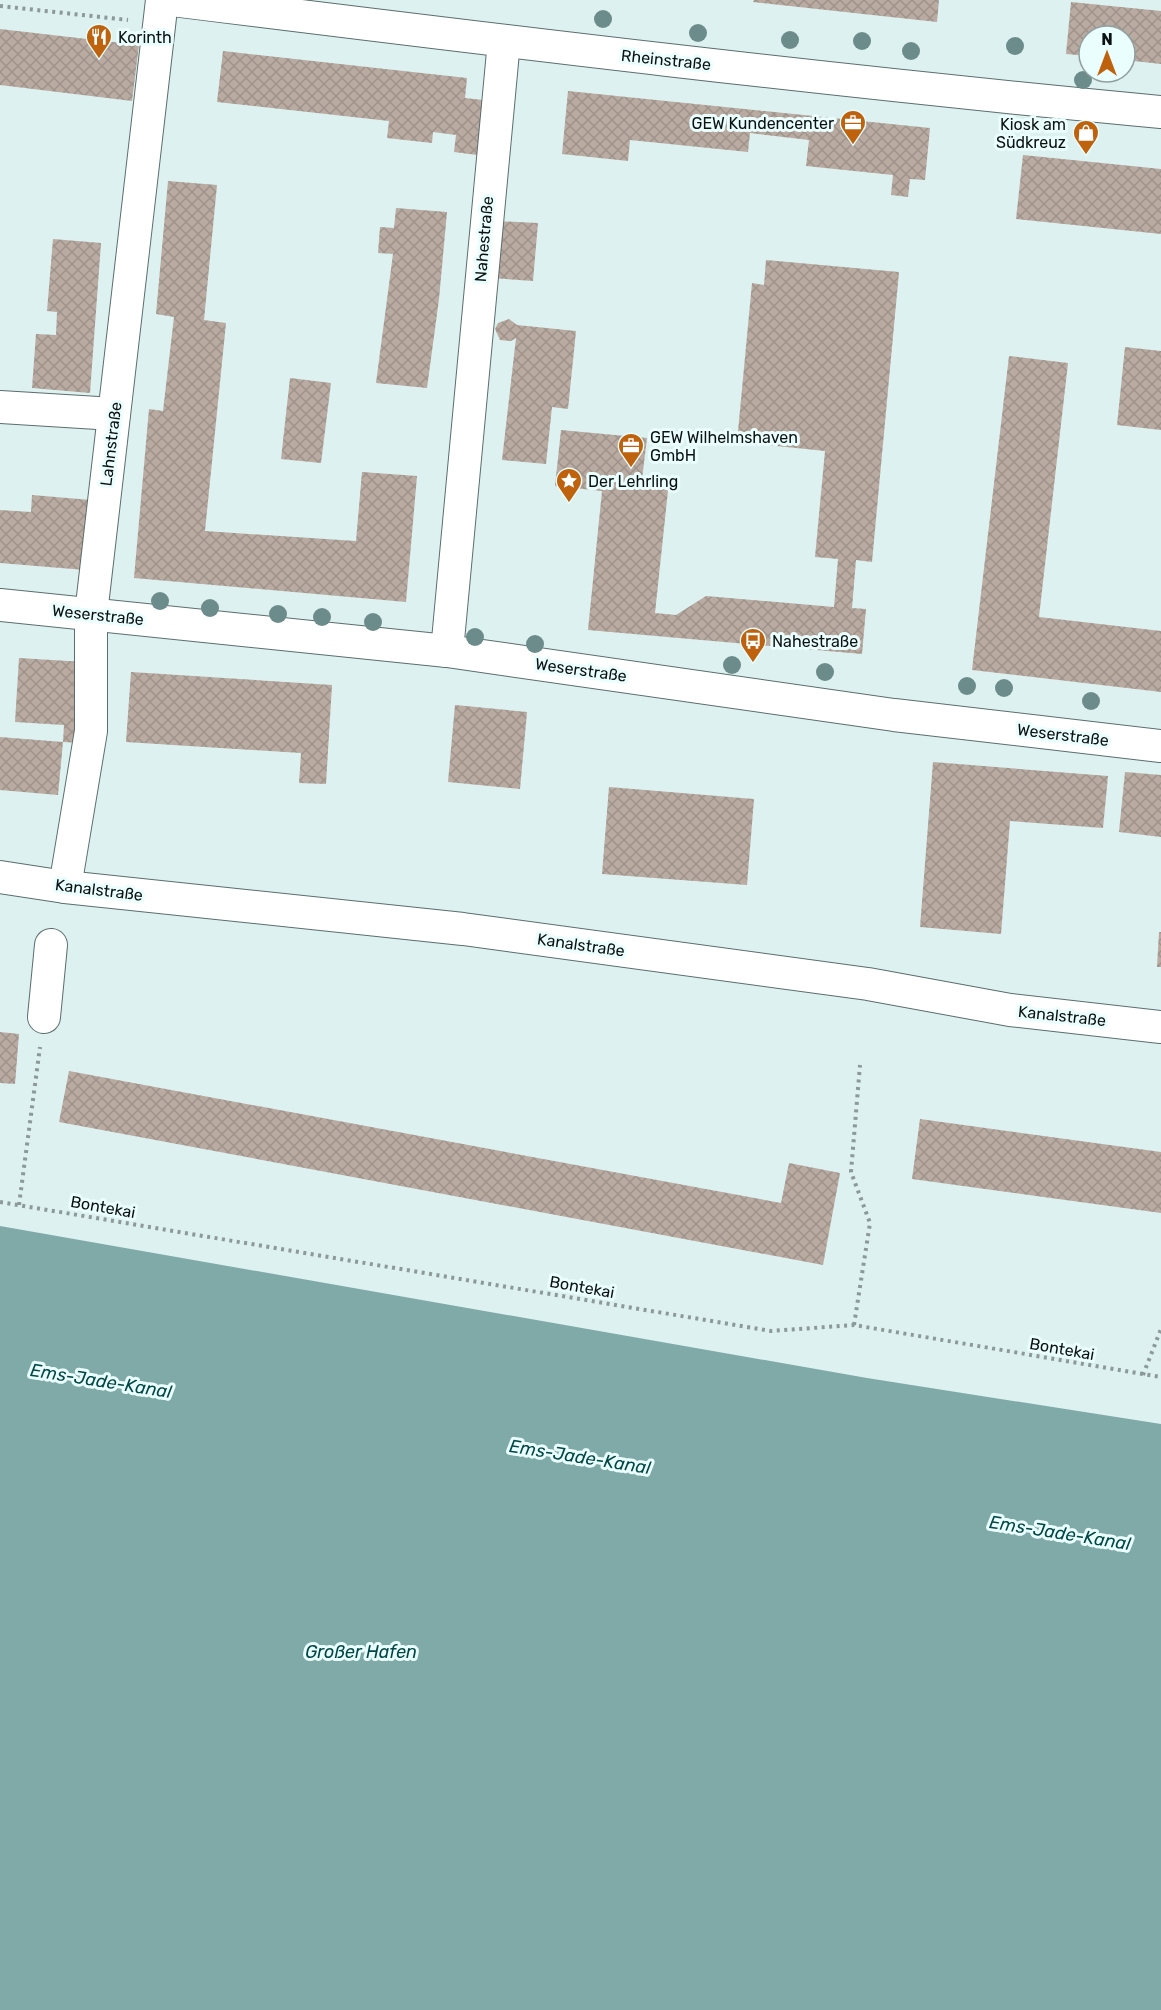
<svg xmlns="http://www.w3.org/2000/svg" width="1161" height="2010" font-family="Rubik,sans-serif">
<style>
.water{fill:#7faaa8}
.building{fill:url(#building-cross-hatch)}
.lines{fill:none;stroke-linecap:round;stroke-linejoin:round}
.minor-casing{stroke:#5b6d6c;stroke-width:34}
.path{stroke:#8b9998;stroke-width:4;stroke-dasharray:3 4.5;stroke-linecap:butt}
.minor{stroke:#fff;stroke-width:32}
.tree{fill:#6c8c8b}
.labels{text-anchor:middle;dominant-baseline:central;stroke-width:6;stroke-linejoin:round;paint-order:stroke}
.poi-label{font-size:16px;fill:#0c1212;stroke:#eafefd;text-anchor:start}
.street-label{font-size:16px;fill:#0c1212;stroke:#eafefd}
.water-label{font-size:18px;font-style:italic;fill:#024746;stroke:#eafefd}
</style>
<defs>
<pattern id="building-cross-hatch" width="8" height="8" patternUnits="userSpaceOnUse" patternTransform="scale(1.5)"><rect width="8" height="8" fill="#b9aba2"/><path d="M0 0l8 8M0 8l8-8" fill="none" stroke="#9e928a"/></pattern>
</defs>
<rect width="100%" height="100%" fill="#ddf1f0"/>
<polygon class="water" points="0,1226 867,1378 1161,1424 1161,2010 0,2010"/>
<g class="building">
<polygon points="754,0 939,0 937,22 753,2"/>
<polygon points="1071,2 1161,11 1161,64 1125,60 1125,36 1089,36 1089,56 1066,54"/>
<polygon points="0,29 139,45 132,101 0,85"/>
<polygon points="223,51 467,78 465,98 483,100 477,155 454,152 456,135 433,132 432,143 387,138 389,121 217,102"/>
<polygon points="568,91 930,128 925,180 910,179 908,197 891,195 893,175 806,166 809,140 750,133 748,152 630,140 628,161 562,154"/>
<polygon points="1023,155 1161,169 1161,234 1016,219"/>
<polygon points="168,181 217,185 204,320 226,323 205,531 356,541 362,472 417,476 406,602 134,578 149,409 163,411 174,317 156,314"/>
<polygon points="396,208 447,212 439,299 427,388 376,383 393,254 378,253 380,227 394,228"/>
<polygon points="496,221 538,223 533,281 492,278"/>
<polygon points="53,239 101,243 90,393 32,388 36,334 56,335 57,312 47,311"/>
<polygon points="766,260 899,272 872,562 856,560 852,608 866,609 862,654 588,630 602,491 555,486 561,430 647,438 642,479 669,481 655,613 676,615 706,596 834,607 838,559 815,557 825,451 737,442 752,283 764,285"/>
<polygon points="509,319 517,325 576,331 568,409 552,407 546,464 502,460 516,338 511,341 500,340 495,329 498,323"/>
<polygon points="1125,347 1161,351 1161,430 1117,425"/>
<polygon points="1009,356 1068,363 1039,617 1161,631 1161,692 972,670"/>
<polygon points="290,378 331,383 321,463 281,459"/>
<polygon points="32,495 91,500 85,570 0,563 0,510 31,512"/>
<polygon points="19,658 85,662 80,743 63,742 64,725 15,722"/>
<polygon points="131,672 332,685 326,784 299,783 301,753 126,742"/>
<polygon points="455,705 527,712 520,789 448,782"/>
<polygon points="0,737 63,742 58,795 0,790"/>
<polygon points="933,762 1108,776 1103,828 1010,821 1001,934 920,927"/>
<polygon points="1125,772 1161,775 1161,837 1119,832"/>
<polygon points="609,787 754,799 747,885 602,874"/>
<polygon points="1159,932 1161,932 1161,967 1157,967"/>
<polygon points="0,1032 19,1034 15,1084 0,1083"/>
<polygon points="69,1071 781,1203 789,1163 840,1173 823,1265 59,1122"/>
<polygon points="920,1119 1161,1152 1161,1213 912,1179"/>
</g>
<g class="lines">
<defs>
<g id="minor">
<path d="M172,0C501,41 830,81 1161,112"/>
<polyline points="0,407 114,414"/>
<polyline points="0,605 447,651 894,715 1161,746"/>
<polyline points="447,651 504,41"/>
<polyline points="0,877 65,887 463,929 868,984 1010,1010 1161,1027"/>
<polyline points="65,887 91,731 91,614 162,0"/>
<polyline points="44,1017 51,945"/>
</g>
</defs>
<use href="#minor" class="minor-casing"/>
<g class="path">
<polyline points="0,6 128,20"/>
<polyline points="0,1202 771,1331 854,1325 1161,1377"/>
<polyline points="19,1205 40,1047"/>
<polyline points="854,1325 870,1223 851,1172 860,1065"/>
<polyline points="1143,1375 1161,1329"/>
</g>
<use href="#minor" class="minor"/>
</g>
<g class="tree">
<circle cx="603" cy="19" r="9"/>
<circle cx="698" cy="33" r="9"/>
<circle cx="790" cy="40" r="9"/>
<circle cx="862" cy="41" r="9"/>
<circle cx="1015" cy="46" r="9"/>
<circle cx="911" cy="51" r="9"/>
<circle cx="1083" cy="80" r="9"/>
<circle cx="160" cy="601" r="9"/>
<circle cx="210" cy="608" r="9"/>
<circle cx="278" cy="614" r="9"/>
<circle cx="322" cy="617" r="9"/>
<circle cx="373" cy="622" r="9"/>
<circle cx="475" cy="637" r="9"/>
<circle cx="535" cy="644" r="9"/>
<circle cx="732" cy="665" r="9"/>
<circle cx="825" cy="672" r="9"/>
<circle cx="967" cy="686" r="9"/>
<circle cx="1004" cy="688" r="9"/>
<circle cx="1091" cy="701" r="9"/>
</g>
<defs>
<symbol id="restaurant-pin" viewBox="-11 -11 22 30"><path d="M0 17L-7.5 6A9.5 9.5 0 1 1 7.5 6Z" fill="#be620d" stroke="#eafefd"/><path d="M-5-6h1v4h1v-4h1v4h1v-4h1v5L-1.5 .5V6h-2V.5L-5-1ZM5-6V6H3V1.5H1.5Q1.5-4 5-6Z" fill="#fff"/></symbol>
<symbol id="office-pin" viewBox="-11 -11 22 30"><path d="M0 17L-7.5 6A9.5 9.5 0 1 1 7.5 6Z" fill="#be620d" stroke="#eafefd"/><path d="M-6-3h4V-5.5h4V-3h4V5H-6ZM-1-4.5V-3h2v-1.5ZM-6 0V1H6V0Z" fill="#fff"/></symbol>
<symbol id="shop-pin" viewBox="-11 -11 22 30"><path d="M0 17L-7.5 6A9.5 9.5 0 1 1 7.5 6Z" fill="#be620d" stroke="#eafefd"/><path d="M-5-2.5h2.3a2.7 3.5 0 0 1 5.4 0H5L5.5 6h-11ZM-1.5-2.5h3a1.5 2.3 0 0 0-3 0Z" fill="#fff"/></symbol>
<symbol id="sight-pin" viewBox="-11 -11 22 30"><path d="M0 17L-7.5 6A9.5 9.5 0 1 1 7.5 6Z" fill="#be620d" stroke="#eafefd"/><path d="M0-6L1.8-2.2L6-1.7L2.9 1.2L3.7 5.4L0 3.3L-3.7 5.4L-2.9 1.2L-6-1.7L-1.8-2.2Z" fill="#fff"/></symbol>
<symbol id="bus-pin" viewBox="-11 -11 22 30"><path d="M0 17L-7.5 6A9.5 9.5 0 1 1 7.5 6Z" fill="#be620d" stroke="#eafefd"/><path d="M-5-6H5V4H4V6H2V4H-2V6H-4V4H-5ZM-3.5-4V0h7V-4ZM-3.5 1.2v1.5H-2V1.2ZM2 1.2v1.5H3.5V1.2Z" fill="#fff"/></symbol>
</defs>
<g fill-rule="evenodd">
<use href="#restaurant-pin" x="84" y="22" width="30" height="40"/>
<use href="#office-pin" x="838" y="108" width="30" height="40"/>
<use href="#shop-pin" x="1071" y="118" width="30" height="40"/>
<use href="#office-pin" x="616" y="431" width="30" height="40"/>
<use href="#sight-pin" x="554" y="466" width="30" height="40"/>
<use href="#bus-pin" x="738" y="626" width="30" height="40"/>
</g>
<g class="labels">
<g class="poi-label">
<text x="118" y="37">Korinth</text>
<text x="834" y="123" text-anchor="end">GEW Kundencenter</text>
<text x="1066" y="124" text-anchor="end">Kiosk am<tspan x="1066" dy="18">Südkreuz</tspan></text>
<text x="650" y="437">GEW Wilhelmshaven<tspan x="650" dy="18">GmbH</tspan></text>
<text x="588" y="481">Der Lehrling</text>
<text x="772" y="641">Nahestraße</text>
</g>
<g class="street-label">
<text transform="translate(666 60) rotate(6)">Rheinstraße</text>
<text transform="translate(484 239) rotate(-85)">Nahestraße</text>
<text transform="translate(111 444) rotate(-83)">Lahnstraße</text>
<text transform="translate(98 615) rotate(6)">Weserstraße</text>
<text transform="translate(581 670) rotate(8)">Weserstraße</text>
<text transform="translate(1063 735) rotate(7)">Weserstraße</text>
<text transform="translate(99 890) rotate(7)">Kanalstraße</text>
<text transform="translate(581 945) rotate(8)">Kanalstraße</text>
<text transform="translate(1062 1016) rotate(6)">Kanalstraße</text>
<text transform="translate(103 1207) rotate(10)">Bontekai</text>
<text transform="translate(582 1287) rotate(10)">Bontekai</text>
<text transform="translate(1062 1349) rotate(10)">Bontekai</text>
</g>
<g class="water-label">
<text transform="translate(101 1381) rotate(9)">Ems-Jade-Kanal</text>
<text transform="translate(580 1457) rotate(9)">Ems-Jade-Kanal</text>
<text transform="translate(1060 1533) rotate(9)">Ems-Jade-Kanal</text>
<text x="361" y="1652">Großer Hafen</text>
</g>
</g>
<g transform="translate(1107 54)"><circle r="28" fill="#eafefd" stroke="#91a09f" stroke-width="1.5"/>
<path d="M0-4.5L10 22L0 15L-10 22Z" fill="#be620d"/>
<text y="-9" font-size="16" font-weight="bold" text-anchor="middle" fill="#0c1212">N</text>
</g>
</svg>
